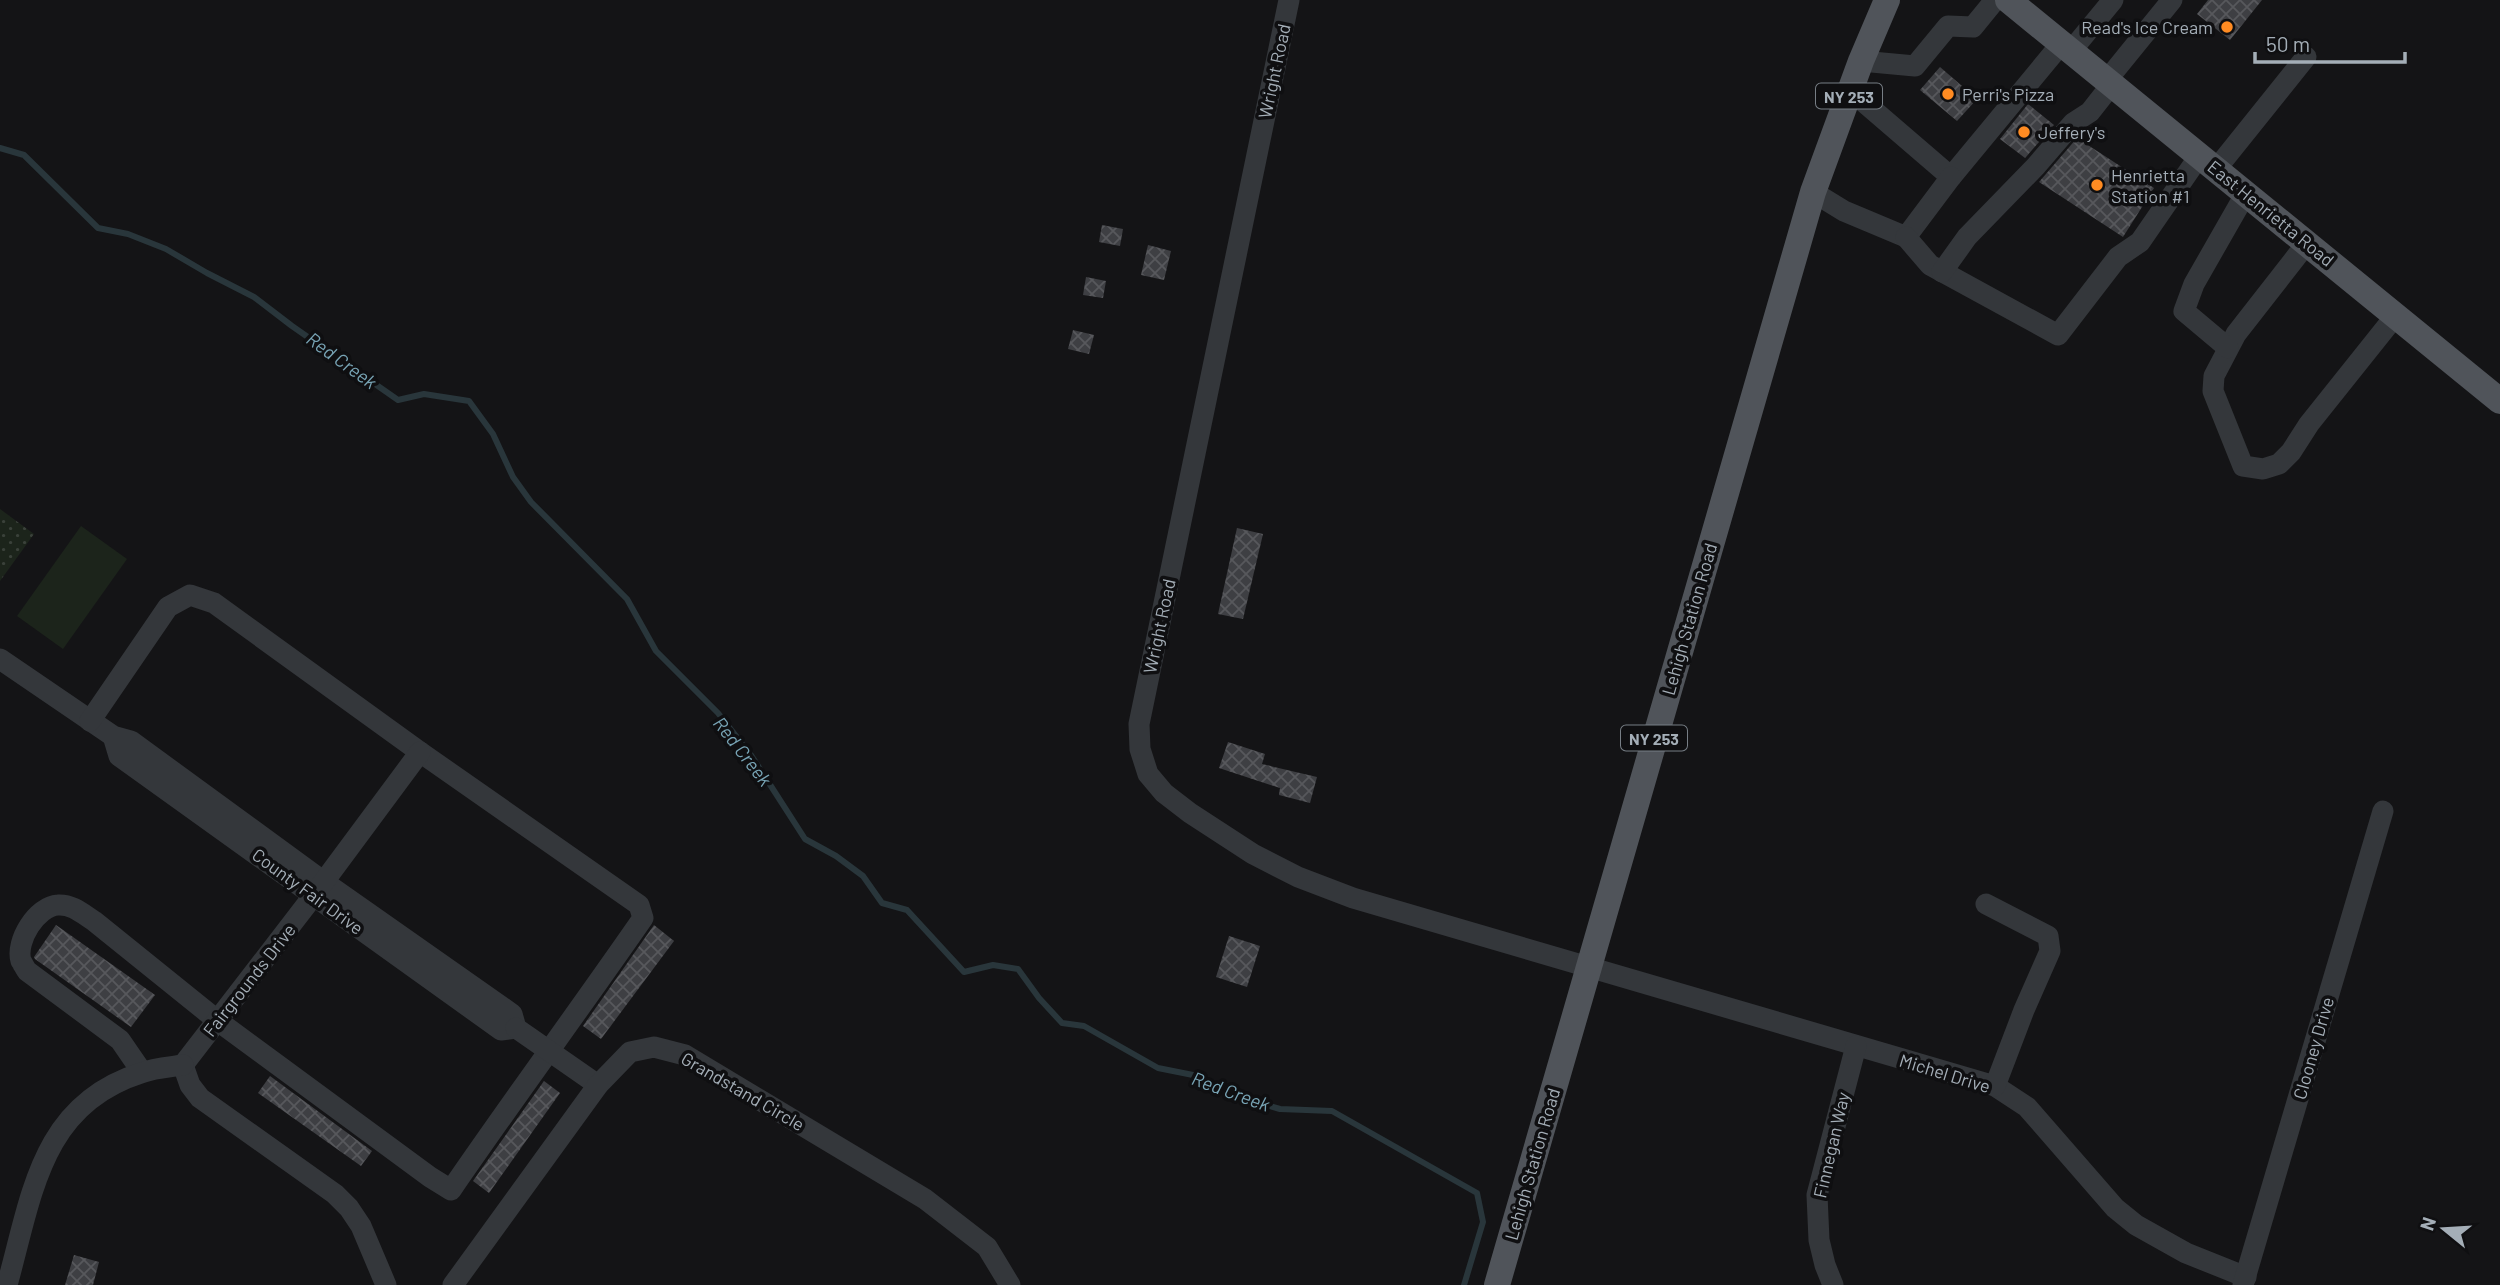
<svg xmlns="http://www.w3.org/2000/svg" width="2500" height="1285" font-family="Barlow,sans-serif">
<style>
.grass{fill:url(#grass-dots)}
.pitch{fill:#1c241b}
.lines{fill:none;stroke-linecap:round;stroke-linejoin:round}
.stream{stroke:#29363b;stroke-width:6}
.building{fill:url(#building-cross-hatch)}
.minor{stroke:#34373b;stroke-width:21}
.major{stroke:#50545a;stroke-width:26}
.poi-dot{fill:#ff8b22;stroke:#0f0f11;stroke-width:2.5}
.labels{text-anchor:middle;dominant-baseline:central;stroke-width:7;stroke-linejoin:round;paint-order:stroke}
.shield{fill:#0f0f11;stroke:#777e85;stroke-width:2}
.shield-label{font-size:16px;font-weight:bold;fill:#a4aeb7}
.poi-label{font-size:18px;fill:#a4aeb7;stroke:#0f0f11;text-anchor:start}
.street-label{font-size:18px;fill:#a4aeb7;stroke:#0f0f11}
.water-label{font-size:19px;font-style:italic;fill:#78a4b5;stroke:#0f0f11}
</style>
<defs>
<pattern id="grass-dots" width="8" height="8" patternUnits="userSpaceOnUse" patternTransform="scale(1.75)"><rect width="8" height="8" fill="#1c241b"/><path d="M2 2h.1M6 6h.1" fill="none" stroke="#3a413a" stroke-width="1.8" stroke-linecap="round"/></pattern>
<pattern id="building-cross-hatch" width="8" height="8" patternUnits="userSpaceOnUse" patternTransform="scale(1.75)"><rect width="8" height="8" fill="#3e3f43"/><path d="M0 0l8 8M0 8l8-8" fill="none" stroke="#57585c"/></pattern>
</defs>
<rect width="100%" height="100%" fill="#141416"/>
<polygon class="grass" points="0,509 34,534 0,581"/>
<polygon class="pitch" points="81,526 127,559 63,649 17,616"/>
<g class="lines">
<polyline class="stream" points="0,148 24,155 98,228 128,234 166,249 207,273 254,297 292,326 398,400 424,394 469,401 493,434 513,477 531,502 627,599 656,651 718,713 751,755 805,839 836,856 863,876 882,903 907,910 964,972 993,965 1018,969 1039,998 1062,1023 1084,1026 1158,1068 1198,1076 1239,1097 1280,1109 1332,1111 1477,1193 1483,1222 1464,1285"/>
</g>
<g class="building">
<polygon points="2208,0 2262,0 2230,40 2197,14"/>
<polygon points="1940,67 1977,99 1957,121 1920,90"/>
<polygon points="2028,104 2054,125 2025,158 2000,139"/>
<polygon points="2077,138 2154,188 2123,237 2039,182"/>
<polygon points="1102,225 1123,229 1120,246 1099,242"/>
<polygon points="1148,245 1171,251 1164,280 1141,275"/>
<polygon points="1086,277 1106,281 1103,298 1083,295"/>
<polygon points="1073,330 1094,335 1089,354 1068,349"/>
<polygon points="1237,528 1263,534 1243,619 1218,614"/>
<polygon points="1228,742 1265,754 1262,764 1317,777 1310,803 1279,795 1280,788 1219,768"/>
<polygon points="56,925 155,995 131,1027 35,959 34,957"/>
<polygon points="654,925 674,941 601,1039 583,1026"/>
<polygon points="1229,936 1260,946 1247,987 1216,977"/>
<polygon points="270,1076 372,1151 361,1166 258,1093"/>
<polygon points="544,1081 560,1093 489,1193 473,1181"/>
<polygon points="74,1255 99,1262 93,1285 65,1285"/>
</g>
<g class="lines">
<g class="minor">
<polyline points="1289,0 1139,724 1140,749 1148,774 1164,793 1190,813 1253,854 1298,877 1353,898 1995,1086 2027,1107 2115,1208 2136,1225 2186,1253 2246,1277"/>
<polyline points="2071,51 2113,0"/>
<polyline points="1861,61 1915,66 1948,26 1973,27 1995,0"/>
<polyline points="2107,80 2172,0"/>
<polyline points="1851,91 1951,177 2061,44"/>
<polyline points="2217,168 2306,57"/>
<polyline points="1813,192 1844,211 1906,237 1951,177"/>
<polyline points="1906,237 1930,265 2058,335 2118,257 2140,242 2200,155"/>
<polyline points="2307,243 2236,334 2214,376 2213,391 2243,466 2263,469 2279,464 2291,452 2309,424 2396,315"/>
<polyline points="1942,272 1967,237 2036,166 2073,123 2090,112 2112,84"/>
<polyline points="2228,348 2184,311 2194,284 2246,193"/>
<polyline points="0,659 113,736 131,741 324,882 512,1014 516,1028 501,1030 119,756 113,736"/>
<path d="M90,721L168,607L190,595L214,603L420,752L639,905L643,918C580,1009 514,1098 451,1190L430,1177L218,1021L94,921C83,914 72,904 58,905C37,906 15,941 21,961C22,962 26,970 27,971L120,1040L142,1072"/>
<polyline points="1986,904 2048,936 2050,951 2024,1010 1995,1086"/>
<polyline points="516,1028 598,1085"/>
<polyline points="183,1065 314,895 420,752"/>
<polyline points="183,1065 190,1085 200,1098 335,1194 349,1208 361,1226 386,1285"/>
<path d="M7,1285C32,1196 40,1105 141,1073C154,1068 170,1067 183,1065"/>
<polyline points="453,1285 598,1085 630,1052 654,1047 685,1055 925,1199 987,1247 1010,1285"/>
<polyline points="1833,1285 1825,1265 1819,1240 1817,1195 1856,1046"/>
<polyline points="2243,1285 2383,811"/>
</g>
<g class="major">
<polyline points="2008,0 2500,401"/>
<polyline points="1497,1285 1813,192 1861,61 1887,0"/>
</g>
</g>
<g class="poi-dot">
<circle cx="2227" cy="27" r="7"/>
<circle cx="1948" cy="94" r="7"/>
<circle cx="2024" cy="132" r="7"/>
<circle cx="2097" cy="185" r="7"/>
</g>
<g class="labels">
<g class="shield">
<rect x="1816" y="83.5" width="66" height="25" rx="5"/>
<rect x="1621" y="725.5" width="66" height="25" rx="5"/>
</g>
<g class="shield-label">
<text x="1849" y="96">NY 253</text>
<text x="1654" y="738">NY 253</text>
</g>
<g class="poi-label">
<text x="2213" y="27" text-anchor="end">Read's Ice Cream</text>
<text x="1962" y="94">Perri's Pizza</text>
<text x="2038" y="132">Jeffery's</text>
<text x="2111" y="175">Henrietta<tspan x="2111" dy="21">Station #1</tspan></text>
</g>
<g class="street-label">
<text transform="translate(1274 71) rotate(-78)">Wright Road</text>
<text transform="translate(2271 213) rotate(39)">East Henrietta Road</text>
<text transform="translate(1689 619) rotate(-74)">Lehigh Station Road</text>
<text transform="translate(1159 626) rotate(-78)">Wright Road</text>
<text transform="translate(308 891) rotate(36)">County Fair Drive</text>
<text transform="translate(249 980) rotate(-52)">Fairgrounds Drive</text>
<text transform="translate(2313 1048) rotate(-74)">Clooney Drive</text>
<text transform="translate(1945 1073) rotate(17)">Michel Drive</text>
<text transform="translate(743 1091) rotate(30)">Grandstand Circle</text>
<text transform="translate(1831 1145) rotate(-77)">Finnegan Way</text>
<text transform="translate(1532 1164) rotate(-74)">Lehigh Station Road</text>
</g>
<g class="water-label">
<text transform="translate(342 360) rotate(36)">Red Creek</text>
<text transform="translate(743 751) rotate(52)">Red Creek</text>
<text transform="translate(1231 1091) rotate(20)">Red Creek</text>
</g>
</g>
<g transform="translate(2444 1229) rotate(288)" stroke="#0f0f11" stroke-width="5" paint-order="stroke">
<path d="M0-5L12 26L0 18L-12 26Z" fill="#a4aeb7"/>
<text y="-10" font-size="19" font-weight="bold" text-anchor="middle" fill="#a4aeb7">N</text>
</g>
<path d="M2255 52v10h150v-10" fill="none" stroke="#a4aeb7" stroke-width="3.5"/>
<text x="2266" y="52" font-size="21" fill="#a4aeb7" stroke="#0f0f11" stroke-width="5" paint-order="stroke">50 m</text>
</svg>
